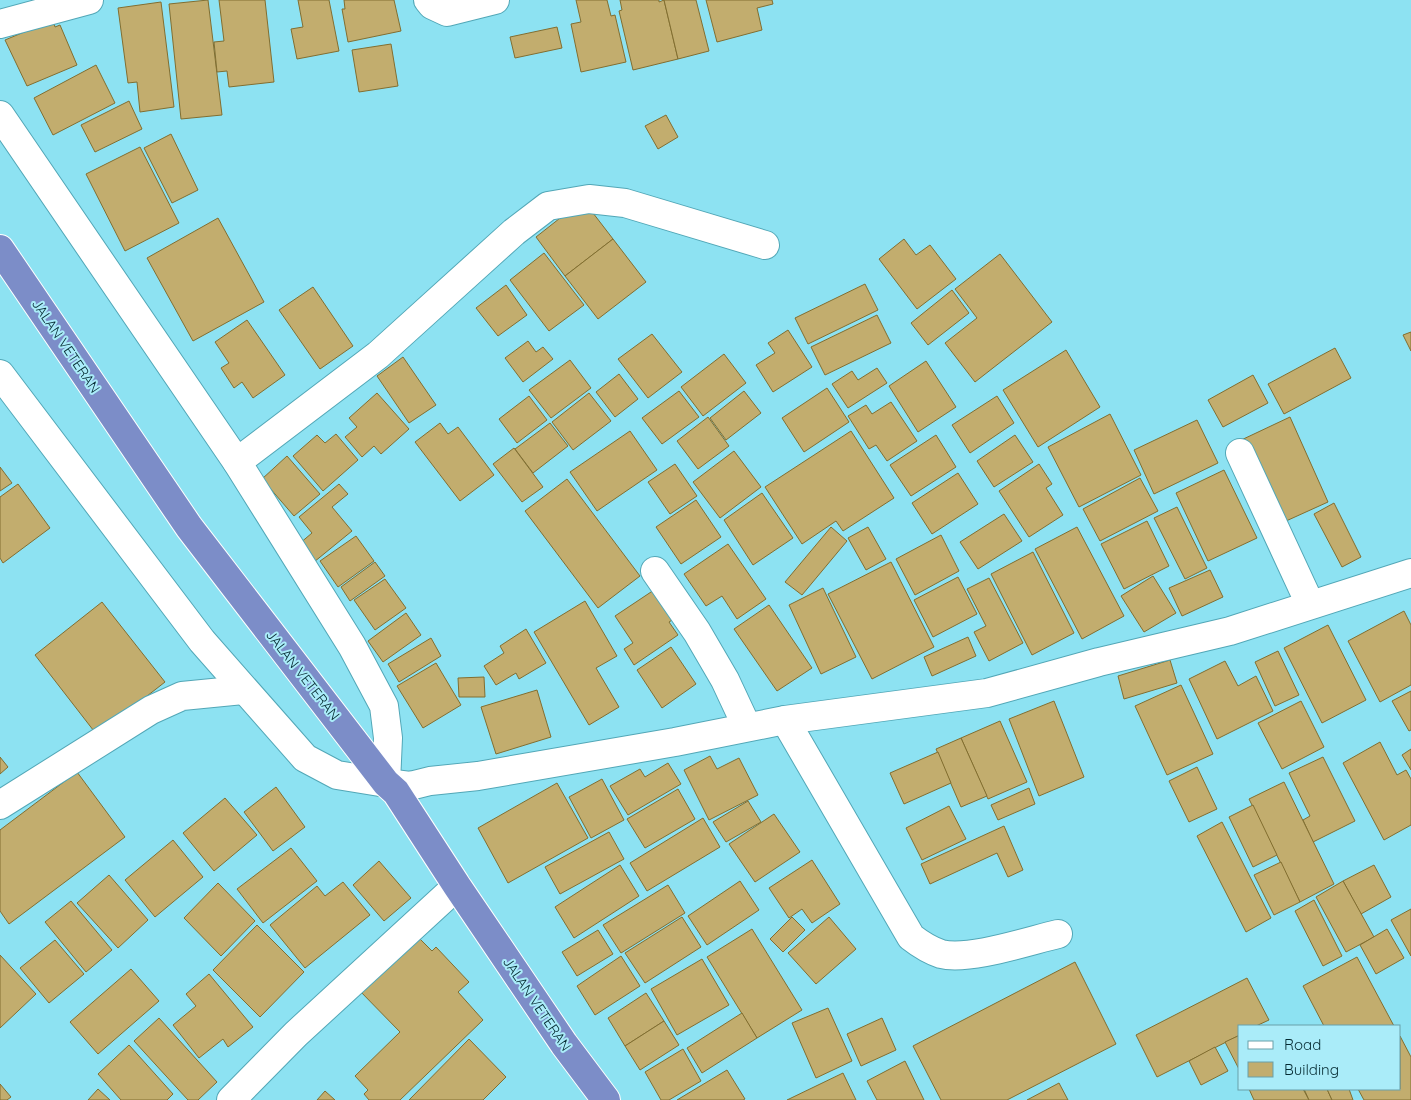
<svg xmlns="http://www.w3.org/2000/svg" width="1411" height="1100" font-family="Quicksand,sans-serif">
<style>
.building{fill:#c2ad6e;stroke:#826e30}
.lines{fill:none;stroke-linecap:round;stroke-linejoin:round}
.minor-casing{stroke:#52a7b7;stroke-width:30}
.highway-casing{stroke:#fff;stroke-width:30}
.minor{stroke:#fff;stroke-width:28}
.highway{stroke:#7c8dc8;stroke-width:28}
.labels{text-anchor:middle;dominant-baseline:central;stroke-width:4;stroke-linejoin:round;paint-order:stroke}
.street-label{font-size:14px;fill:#052b32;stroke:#aaecf9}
</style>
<rect width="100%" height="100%" fill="#8de2f2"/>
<g class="building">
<polygon points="208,0 222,115 181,119 169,4"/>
<polygon points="219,0 265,0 274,82 229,87 227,71 217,72 214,42 224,41"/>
<polygon points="298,0 329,0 339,51 297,59 291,29 303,27"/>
<polygon points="344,0 394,0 401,31 348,42 342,9 345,9"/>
<polygon points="576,0 607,0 611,16 615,15 626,62 581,72 571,24 581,22"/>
<polygon points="620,0 659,0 659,2 664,0 678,59 633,70 619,11 622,10"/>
<polygon points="664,0 696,0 709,51 678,59"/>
<polygon points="706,0 772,0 773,4 757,8 762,30 717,42"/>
<polygon points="161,2 174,107 140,112 137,82 128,83 118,8"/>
<polygon points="53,20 55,27 60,25 77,65 27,86 5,40"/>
<polygon points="557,27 562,48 515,58 510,37"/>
<polygon points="391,44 398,86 359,92 352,50"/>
<polygon points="96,65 115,103 53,135 34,98"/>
<polygon points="129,101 142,129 95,152 81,125"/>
<polygon points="666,115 678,137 658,149 645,126"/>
<polygon points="171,134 198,190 172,203 144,148"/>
<polygon points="140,147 179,223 125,251 86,174"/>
<polygon points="583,200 613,239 565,276 536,237"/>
<polygon points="218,218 264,302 193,341 147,258"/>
<polygon points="613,239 646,282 598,319 565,276"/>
<polygon points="904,239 916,255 930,245 956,279 917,309 879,259"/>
<polygon points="544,253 584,305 549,331 510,280"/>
<polygon points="1000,254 1052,322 975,382 945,343 977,318 955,289"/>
<polygon points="865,284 878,310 808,344 795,318"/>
<polygon points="506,285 527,315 498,336 476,308"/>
<polygon points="313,287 353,346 320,369 279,310"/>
<polygon points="952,290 969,313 928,345 911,323"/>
<polygon points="877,315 891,343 825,375 811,347"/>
<polygon points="247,320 285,375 253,398 242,382 234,388 221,368 229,363 215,342"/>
<polygon points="788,330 812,367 773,392 756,365 775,353 768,343"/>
<polygon points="1411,332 1411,351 1403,335"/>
<polygon points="652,334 682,372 648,398 618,359"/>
<polygon points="528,341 536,352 543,347 553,359 523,382 505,358"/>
<polygon points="1335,348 1351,378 1284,414 1268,384"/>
<polygon points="1066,350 1100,407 1038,447 1003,390"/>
<polygon points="724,354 746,383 703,416 681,387"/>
<polygon points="403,357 436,405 409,423 377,376"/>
<polygon points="570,360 591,388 551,418 529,390"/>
<polygon points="926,361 956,407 918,432 889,386"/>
<polygon points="877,368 887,383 848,408 832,384 852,371 858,380"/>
<polygon points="619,374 638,399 615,417 596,392"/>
<polygon points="1253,375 1268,403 1223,427 1208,400"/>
<polygon points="827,388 849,422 804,452 782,418"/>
<polygon points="679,391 699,417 662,444 642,418"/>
<polygon points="744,391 761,413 726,440 710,418"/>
<polygon points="377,393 409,429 381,454 374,446 362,457 345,437 357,427 349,418"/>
<polygon points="589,393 611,421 573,450 552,422"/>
<polygon points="529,396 547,420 517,443 499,419"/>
<polygon points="997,396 1014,423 970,453 952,425"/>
<polygon points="891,402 917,441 887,461 876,445 869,449 848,416 866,405 872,414"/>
<polygon points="1110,414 1141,475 1079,507 1048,447"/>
<polygon points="708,417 729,446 698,469 677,441"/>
<polygon points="1290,417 1328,502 1275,526 1237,442"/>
<polygon points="1197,420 1218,463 1154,494 1134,450"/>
<polygon points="440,423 448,434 458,427 494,475 460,501 415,442"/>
<polygon points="550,423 568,446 533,473 515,449"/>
<polygon points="630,431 657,470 597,511 570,472"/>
<polygon points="851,431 894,498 843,531 836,521 802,544 765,487"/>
<polygon points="336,434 358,460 323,491 293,456 317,435 325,443"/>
<polygon points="936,435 956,467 911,496 890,465"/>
<polygon points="1015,435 1033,462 994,487 977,461"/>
<polygon points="514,448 543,487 522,502 493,464"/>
<polygon points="734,451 761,487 720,518 693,482"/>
<polygon points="287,456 320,494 294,516 262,479"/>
<polygon points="675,464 697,496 670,514 648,482"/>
<polygon points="1039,464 1052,484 1046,488 1063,515 1029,537 999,491"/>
<polygon points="0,467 12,483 0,491"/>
<polygon points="1224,470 1257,538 1208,561 1176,493"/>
<polygon points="958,473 978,504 932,534 912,503"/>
<polygon points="1140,478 1158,511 1100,541 1083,509"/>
<polygon points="567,479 640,576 598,608 525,511"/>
<polygon points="18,484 50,528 3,563 0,558 0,497"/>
<polygon points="339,484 348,494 332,507 352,531 314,562 299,544 312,533 299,517"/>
<polygon points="762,493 793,538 753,565 724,520"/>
<polygon points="696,500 721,537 681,564 656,527"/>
<polygon points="1334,503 1361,557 1342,567 1314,514"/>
<polygon points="1177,507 1207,568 1185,579 1154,518"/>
<polygon points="1004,514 1022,541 978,569 960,542"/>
<polygon points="1147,521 1169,566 1124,589 1101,544"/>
<polygon points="831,527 847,541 802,595 785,582"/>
<polygon points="868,527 886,559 866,570 848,538"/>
<polygon points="1077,527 1124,616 1082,639 1035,549"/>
<polygon points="941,535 959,571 915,595 896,559"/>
<polygon points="356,536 374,561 338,587 320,561"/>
<polygon points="728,544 766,599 737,619 722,596 706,606 684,574"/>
<polygon points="1033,552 1074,633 1032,655 991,574"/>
<polygon points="375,562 385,576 350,601 341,587"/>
<polygon points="891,562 934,647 872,679 828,594"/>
<polygon points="1210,570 1223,597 1182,616 1169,588"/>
<polygon points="1153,576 1176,613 1144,632 1121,596"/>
<polygon points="958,577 977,614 933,637 914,600"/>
<polygon points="989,578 1023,643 989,661 974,632 986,626 967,589"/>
<polygon points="385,579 406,608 375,630 354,600"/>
<polygon points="657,588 677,617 669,622 678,635 634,665 624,649 633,643 615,616"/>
<polygon points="823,588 856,657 821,674 789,605"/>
<polygon points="585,601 617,656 596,668 619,707 589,725 534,632"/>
<polygon points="102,602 165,682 97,735 35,655"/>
<polygon points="769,605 812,668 777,691 734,629"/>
<polygon points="1404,611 1411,625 1411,685 1380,702 1348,641"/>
<polygon points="406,613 421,635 383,662 368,641"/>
<polygon points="1328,625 1366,700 1322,723 1284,648"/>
<polygon points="526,629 546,663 519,679 516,673 496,685 484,666 504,653 500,646"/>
<polygon points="968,637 976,656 932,676 924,657"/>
<polygon points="431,638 441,656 399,682 388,664"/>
<polygon points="671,647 696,684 662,708 637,670"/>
<polygon points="1278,651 1299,695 1275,706 1255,662"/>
<polygon points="1170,660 1177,683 1124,699 1118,676"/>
<polygon points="1225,661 1238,686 1256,676 1273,711 1217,739 1189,679"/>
<polygon points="436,663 461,705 423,728 397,686"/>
<polygon points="484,677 485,697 459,697 458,678"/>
<polygon points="1181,685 1213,754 1167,775 1135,706"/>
<polygon points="537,690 551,737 496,754 481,707"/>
<polygon points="1411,691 1411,730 1409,731 1392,701"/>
<polygon points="1054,701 1084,777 1039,796 1009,719"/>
<polygon points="1301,701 1324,747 1282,769 1258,723"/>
<polygon points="1000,721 1027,782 988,799 961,738"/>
<polygon points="961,738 987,796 961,807 936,749"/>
<polygon points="1380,742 1397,775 1406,770 1411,779 1411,825 1384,840 1343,763"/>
<polygon points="1411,749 1411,770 1402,755"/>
<polygon points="938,752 951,783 904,804 890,773"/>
<polygon points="710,756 717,769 739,758 758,795 709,820 684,770"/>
<polygon points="0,757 8,767 0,774"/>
<polygon points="1323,757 1355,821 1313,842 1303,820 1310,816 1289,773"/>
<polygon points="668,763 681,784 628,815 610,786 640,769 645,777"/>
<polygon points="1197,767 1217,809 1189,822 1169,781"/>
<polygon points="77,772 125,837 9,924 0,911 0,830"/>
<polygon points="602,779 624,820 591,838 569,797"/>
<polygon points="1284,782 1334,884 1300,902 1249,799"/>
<polygon points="557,783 588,838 508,883 478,828"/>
<polygon points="276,787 305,827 273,851 244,812"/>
<polygon points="1029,788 1035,804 998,820 991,805"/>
<polygon points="678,789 695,819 645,848 627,819"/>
<polygon points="225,798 257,835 214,871 183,833"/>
<polygon points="748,801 761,822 726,842 713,822"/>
<polygon points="1253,805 1277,855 1253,867 1229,817"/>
<polygon points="949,806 966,839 922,860 906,828"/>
<polygon points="774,814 800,852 755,882 729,844"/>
<polygon points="703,818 720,847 647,891 630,863"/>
<polygon points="1222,822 1271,918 1246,932 1197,836"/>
<polygon points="1004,826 1023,870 1008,877 997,853 930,884 921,864"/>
<polygon points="609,832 624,859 560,894 545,867"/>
<polygon points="173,840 203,877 155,917 125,880"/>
<polygon points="291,848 317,881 263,923 237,889"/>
<polygon points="812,860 840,904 812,923 802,909 789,918 769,888"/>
<polygon points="379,861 411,898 384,921 353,885"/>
<polygon points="1281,862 1300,902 1274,915 1254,875"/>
<polygon points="620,865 639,896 574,938 555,907"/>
<polygon points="1374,865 1391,897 1361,914 1343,881"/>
<polygon points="109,875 148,920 118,948 77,903"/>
<polygon points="740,881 759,910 707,945 688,916"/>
<polygon points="1343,881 1374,937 1346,952 1316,897"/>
<polygon points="343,882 370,915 305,968 270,925 317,886 325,896"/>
<polygon points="218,883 255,921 221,956 184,918"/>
<polygon points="668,885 685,913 621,953 603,925"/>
<polygon points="1314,900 1342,956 1323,966 1295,911"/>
<polygon points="71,901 112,950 86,972 45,922"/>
<polygon points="1411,909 1411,956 1391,920"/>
<polygon points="682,917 701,947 645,983 625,953"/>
<polygon points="792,917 805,930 783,952 770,939"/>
<polygon points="829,917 856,949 816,984 788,953"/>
<polygon points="257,925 304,972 260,1017 213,970"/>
<polygon points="752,929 802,1010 757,1038 707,957"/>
<polygon points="1387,929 1404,958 1376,974 1360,945"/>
<polygon points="598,930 613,954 577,976 562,952"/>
<polygon points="415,934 432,951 436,947 469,982 458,992 483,1020 400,1100 369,1100 364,1094 368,1090 355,1076 400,1032 358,989"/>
<polygon points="55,940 84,974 49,1003 20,968"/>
<polygon points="0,955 36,994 0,1028"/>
<polygon points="621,956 640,986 595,1015 577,986"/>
<polygon points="1357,957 1394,1026 1324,1026 1303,986"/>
<polygon points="702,959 729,1005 677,1035 651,989"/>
<polygon points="1075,962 1116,1044 1007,1100 941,1100 913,1046"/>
<polygon points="131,969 159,1001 98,1054 70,1022"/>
<polygon points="209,974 253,1027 228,1047 223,1039 199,1058 173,1025 196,1006 186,994"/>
<polygon points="1247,978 1269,1020 1256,1026 1240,1026 1240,1035 1157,1077 1136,1035"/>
<polygon points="646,993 664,1021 625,1046 608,1018"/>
<polygon points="828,1008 852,1061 816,1078 792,1023"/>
<polygon points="742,1013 757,1038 702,1073 687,1048"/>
<polygon points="159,1018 217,1082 198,1100 188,1100 134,1041"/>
<polygon points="882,1018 896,1050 861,1066 847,1034"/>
<polygon points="664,1021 679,1045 640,1070 625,1046"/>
<polygon points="1240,1035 1240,1071 1225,1042"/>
<polygon points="1400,1036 1411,1057 1411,1100 1364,1100 1358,1089 1400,1089"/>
<polygon points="469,1039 506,1077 483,1100 409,1100"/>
<polygon points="129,1045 173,1094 167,1100 121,1100 98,1074"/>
<polygon points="1215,1047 1228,1071 1201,1085 1189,1061"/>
<polygon points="683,1049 701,1081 669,1100 661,1100 645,1072"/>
<polygon points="905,1061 924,1100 877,1100 867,1081"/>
<polygon points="727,1070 745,1099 743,1100 677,1100"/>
<polygon points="843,1073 856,1100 787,1100"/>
<polygon points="1059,1083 1068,1100 1027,1100"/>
<polygon points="0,1084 11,1097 7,1100 0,1100"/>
<polygon points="98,1089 110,1100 88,1100"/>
<polygon points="1249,1089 1303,1089 1309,1100 1254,1100"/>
<polygon points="1304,1089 1327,1089 1332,1100 1309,1100"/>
<polygon points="1327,1089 1349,1089 1353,1100 1332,1100"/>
<polygon points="325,1091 335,1100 317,1100"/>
</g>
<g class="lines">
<defs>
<g id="minor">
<polyline points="428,0 432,5 447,12 495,0"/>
<polyline points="0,24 89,0"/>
<polyline points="0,115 237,462 352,646 384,706 388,738 386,783"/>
<polyline points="0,374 202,641 305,758 337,775 386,783 410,786 430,781 478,776 675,742 785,720 987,693 1099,662 1230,631 1411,573"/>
<polyline points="1240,453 1310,604"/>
<polyline points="237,462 378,355 514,232 548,206 589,199 625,203 765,245"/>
<polyline points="655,571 697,632 725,680 747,727"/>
<path d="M785,720L911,937C920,944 929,950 941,954C969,961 1028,941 1058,934"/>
<polyline points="0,805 151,710 182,696 243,690"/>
<polyline points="231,1100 296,1034 457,886"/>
</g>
<polyline id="highway" points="0,249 189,527 386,783 396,792 457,886 564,1044 606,1100"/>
</defs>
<use href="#minor" class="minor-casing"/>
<use href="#highway" class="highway-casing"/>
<use href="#minor" class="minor"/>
<use href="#highway" class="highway"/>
</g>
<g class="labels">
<g class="street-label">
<text transform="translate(66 346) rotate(56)">JALAN VETERAN</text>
<text transform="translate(303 675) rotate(52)">JALAN VETERAN</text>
<text transform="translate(537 1004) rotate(56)">JALAN VETERAN</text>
</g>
</g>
<rect x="1238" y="1025" width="162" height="65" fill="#aaecf9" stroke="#689fa9"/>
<rect x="1248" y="1041" width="25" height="8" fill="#ffffff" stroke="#689fa9"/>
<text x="1284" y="1050" font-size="15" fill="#052b32">Road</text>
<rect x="1248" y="1062" width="25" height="15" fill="#c2ad6e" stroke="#689fa9"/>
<text x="1284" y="1075" font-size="15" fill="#052b32">Building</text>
</svg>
